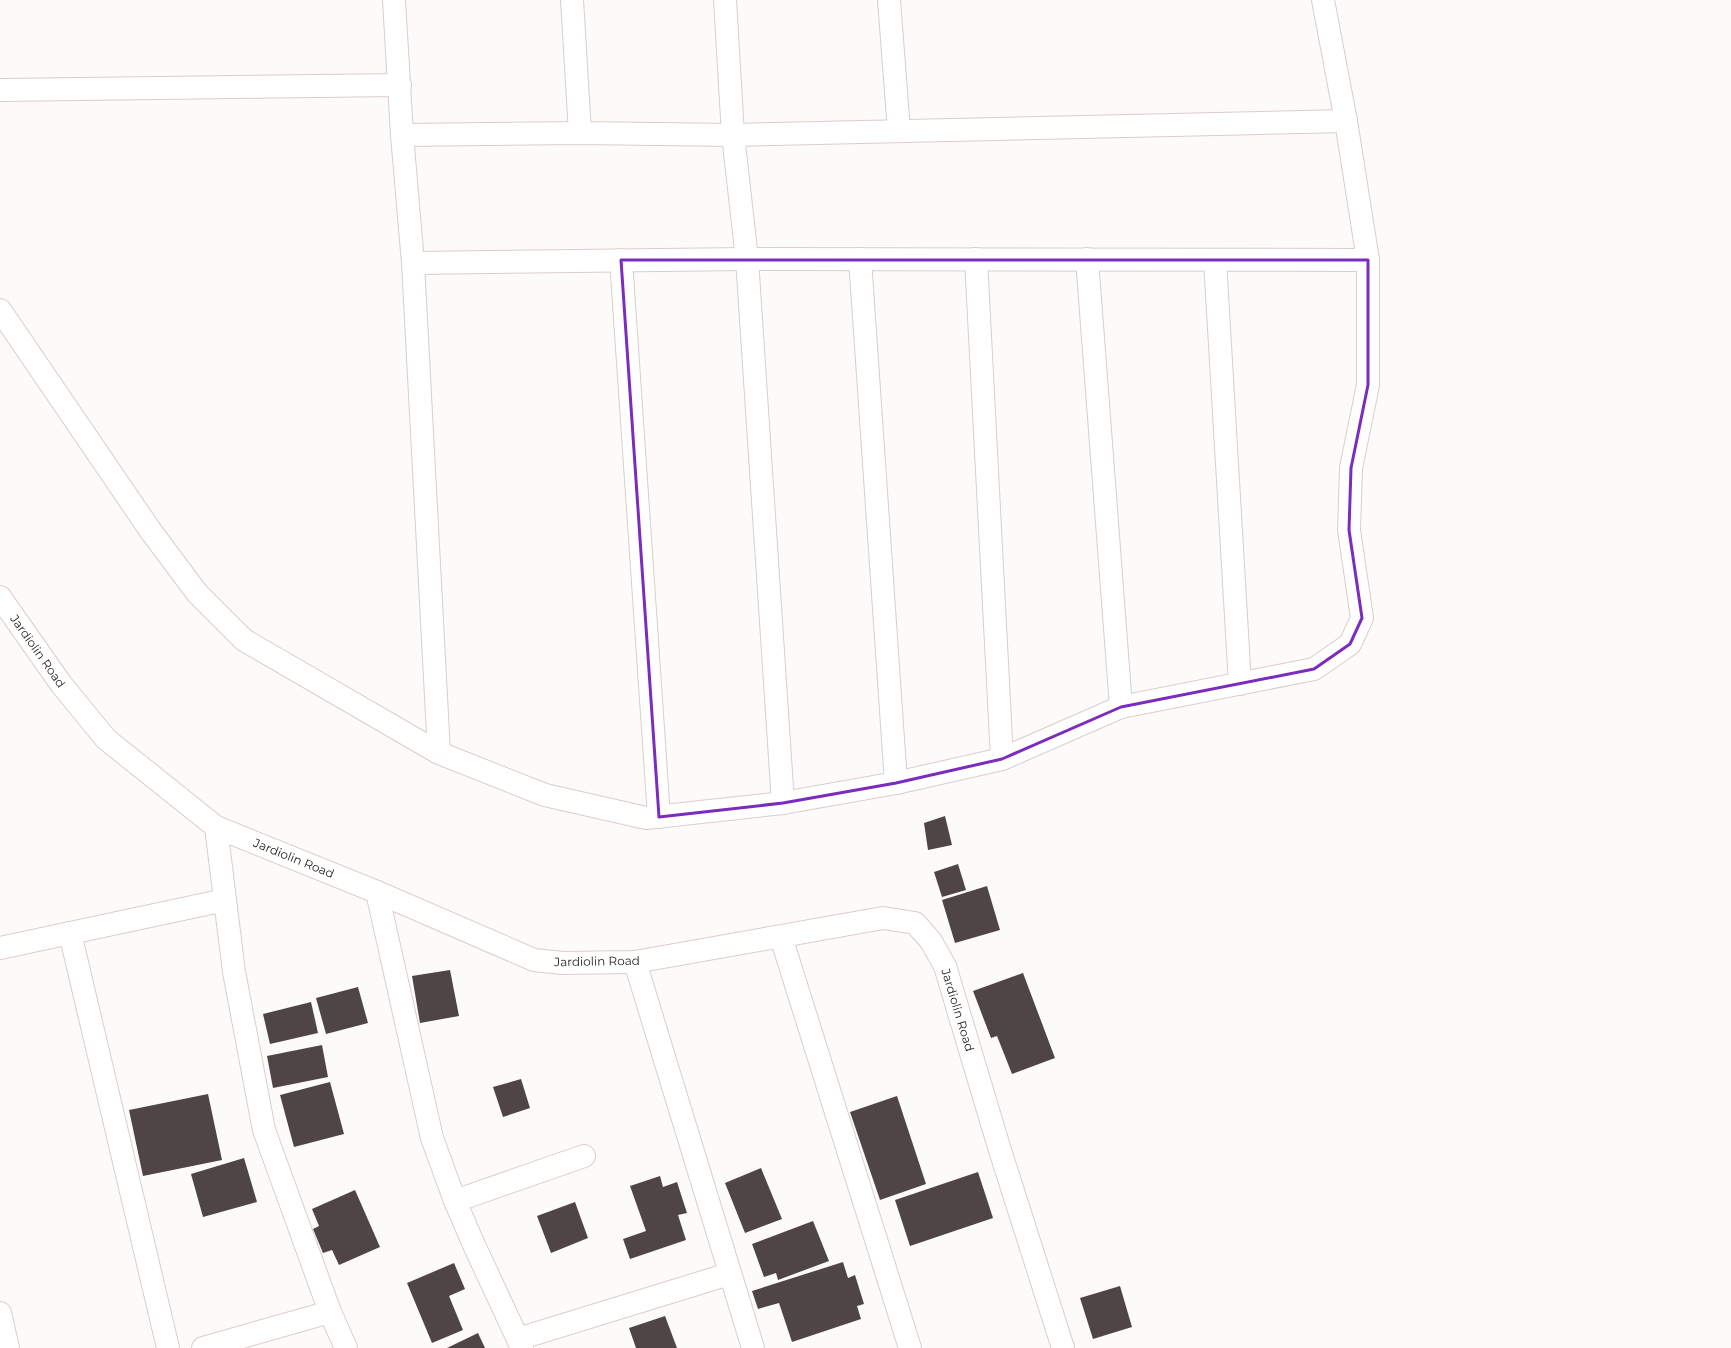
<svg xmlns="http://www.w3.org/2000/svg" width="1731" height="1348" font-family="Montserrat,sans-serif">
<style>
.building{fill:#4f4546}
.lines{fill:none;stroke-linecap:round;stroke-linejoin:round}
.street-casing{stroke:#d9ceca;stroke-width:24}
.street{stroke:#fff;stroke-width:22}
.marked{fill:none;stroke:#7b2cbf;stroke-width:3;stroke-linejoin:round}
.labels{text-anchor:middle;dominant-baseline:central;stroke-width:4;stroke-linejoin:round;paint-order:stroke}
.street-label{font-size:12px;fill:#262221;stroke:#fff}
</style>
<rect width="100%" height="100%" fill="#fdfbfa"/>
<g class="building">
<polygon points="945,816 952,845 928,850 924,823"/>
<polygon points="958,864 966,890 942,897 934,872"/>
<polygon points="987,886 1000,930 955,943 942,900"/>
<polygon points="450,970 459,1016 420,1023 412,976"/>
<polygon points="1023,973 1055,1058 1012,1074 997,1036 991,1038 973,991"/>
<polygon points="358,987 368,1023 326,1034 316,998"/>
<polygon points="311,1002 318,1033 270,1044 263,1014"/>
<polygon points="322,1045 328,1077 273,1088 267,1056"/>
<polygon points="521,1079 530,1108 503,1117 493,1087"/>
<polygon points="330,1082 344,1134 294,1147 280,1095"/>
<polygon points="208,1094 222,1160 143,1176 129,1110"/>
<polygon points="897,1096 926,1184 880,1200 850,1112"/>
<polygon points="244,1158 257,1202 203,1217 191,1174"/>
<polygon points="761,1168 782,1219 745,1233 725,1183"/>
<polygon points="978,1172 993,1218 910,1246 895,1200"/>
<polygon points="660,1176 663,1187 677,1182 687,1213 678,1215 686,1240 630,1259 623,1239 646,1231 630,1186"/>
<polygon points="355,1190 380,1247 339,1265 332,1250 323,1253 313,1229 319,1226 312,1209"/>
<polygon points="575,1202 588,1238 551,1253 537,1216"/>
<polygon points="813,1221 829,1261 778,1280 776,1273 764,1277 752,1244"/>
<polygon points="843,1262 848,1278 855,1275 864,1304 857,1306 861,1319 792,1342 779,1303 758,1309 752,1291"/>
<polygon points="454,1263 465,1289 449,1296 463,1330 432,1343 407,1283"/>
<polygon points="1120,1286 1132,1327 1093,1339 1080,1298"/>
<polygon points="665,1316 677,1348 636,1348 629,1328"/>
<polygon points="478,1333 485,1348 447,1348"/>
</g>
<g class="lines">
<defs>
<g id="street">
<polyline points="394,0 402,135 413,263 439,753"/>
<polyline points="572,0 580,133"/>
<polyline points="725,0 733,135 747,259 783,803"/>
<polyline points="889,0 899,131"/>
<polyline points="0,90 400,85"/>
<polyline points="402,135 580,133 733,135 1346,121"/>
<polyline points="860,259 896,783"/>
<polyline points="976,259 1002,759"/>
<polyline points="1087,259 1121,707"/>
<polyline points="621,260 659,817"/>
<polyline points="1215,260 1240,684"/>
<polyline points="413,263 747,259 1368,260"/>
<polyline points="0,310 150,530 197,593 244,640 439,753 545,795 646,818 783,803 896,783 1002,759 1121,707 1314,669 1350,644 1362,618 1349,530 1351,468 1368,385 1368,260 1346,121 1323,0"/>
<polyline points="0,597 61,684 106,739 216,827 377,892 534,960 563,963 635,962 883,918 915,923 931,941 945,966 999,1147 1063,1348"/>
<polyline points="216,827 234,972 264,1130 330,1312 346,1348"/>
<polyline points="377,892 432,1138 455,1201 474,1245 522,1348"/>
<polyline points="70,933 168,1348"/>
<polyline points="781,937 910,1348"/>
<polyline points="0,948 225,900"/>
<polyline points="635,962 753,1348"/>
<polyline points="455,1201 584,1156"/>
<polyline points="0,1313 8,1348"/>
<polyline points="518,1339 729,1274"/>
<polyline points="203,1348 330,1312"/>
</g>
</defs>
<use href="#street" class="street-casing"/>
<use href="#street" class="street"/>
</g>
<path class="marked" d="M621,260H1368V385L1351,468L1349,530L1362,618L1350,644L1314,669L1121,707L1002,759L896,783L783,803L659,817Z"/>
<g class="labels">
<g class="street-label">
<text transform="translate(38 651) rotate(55)">Jardiolin Road</text>
<text transform="translate(294 858) rotate(22)">Jardiolin Road</text>
<text transform="translate(597 961) rotate(-1)">Jardiolin Road</text>
<text transform="translate(958 1010) rotate(73)">Jardiolin Road</text>
</g>
</g>
</svg>
